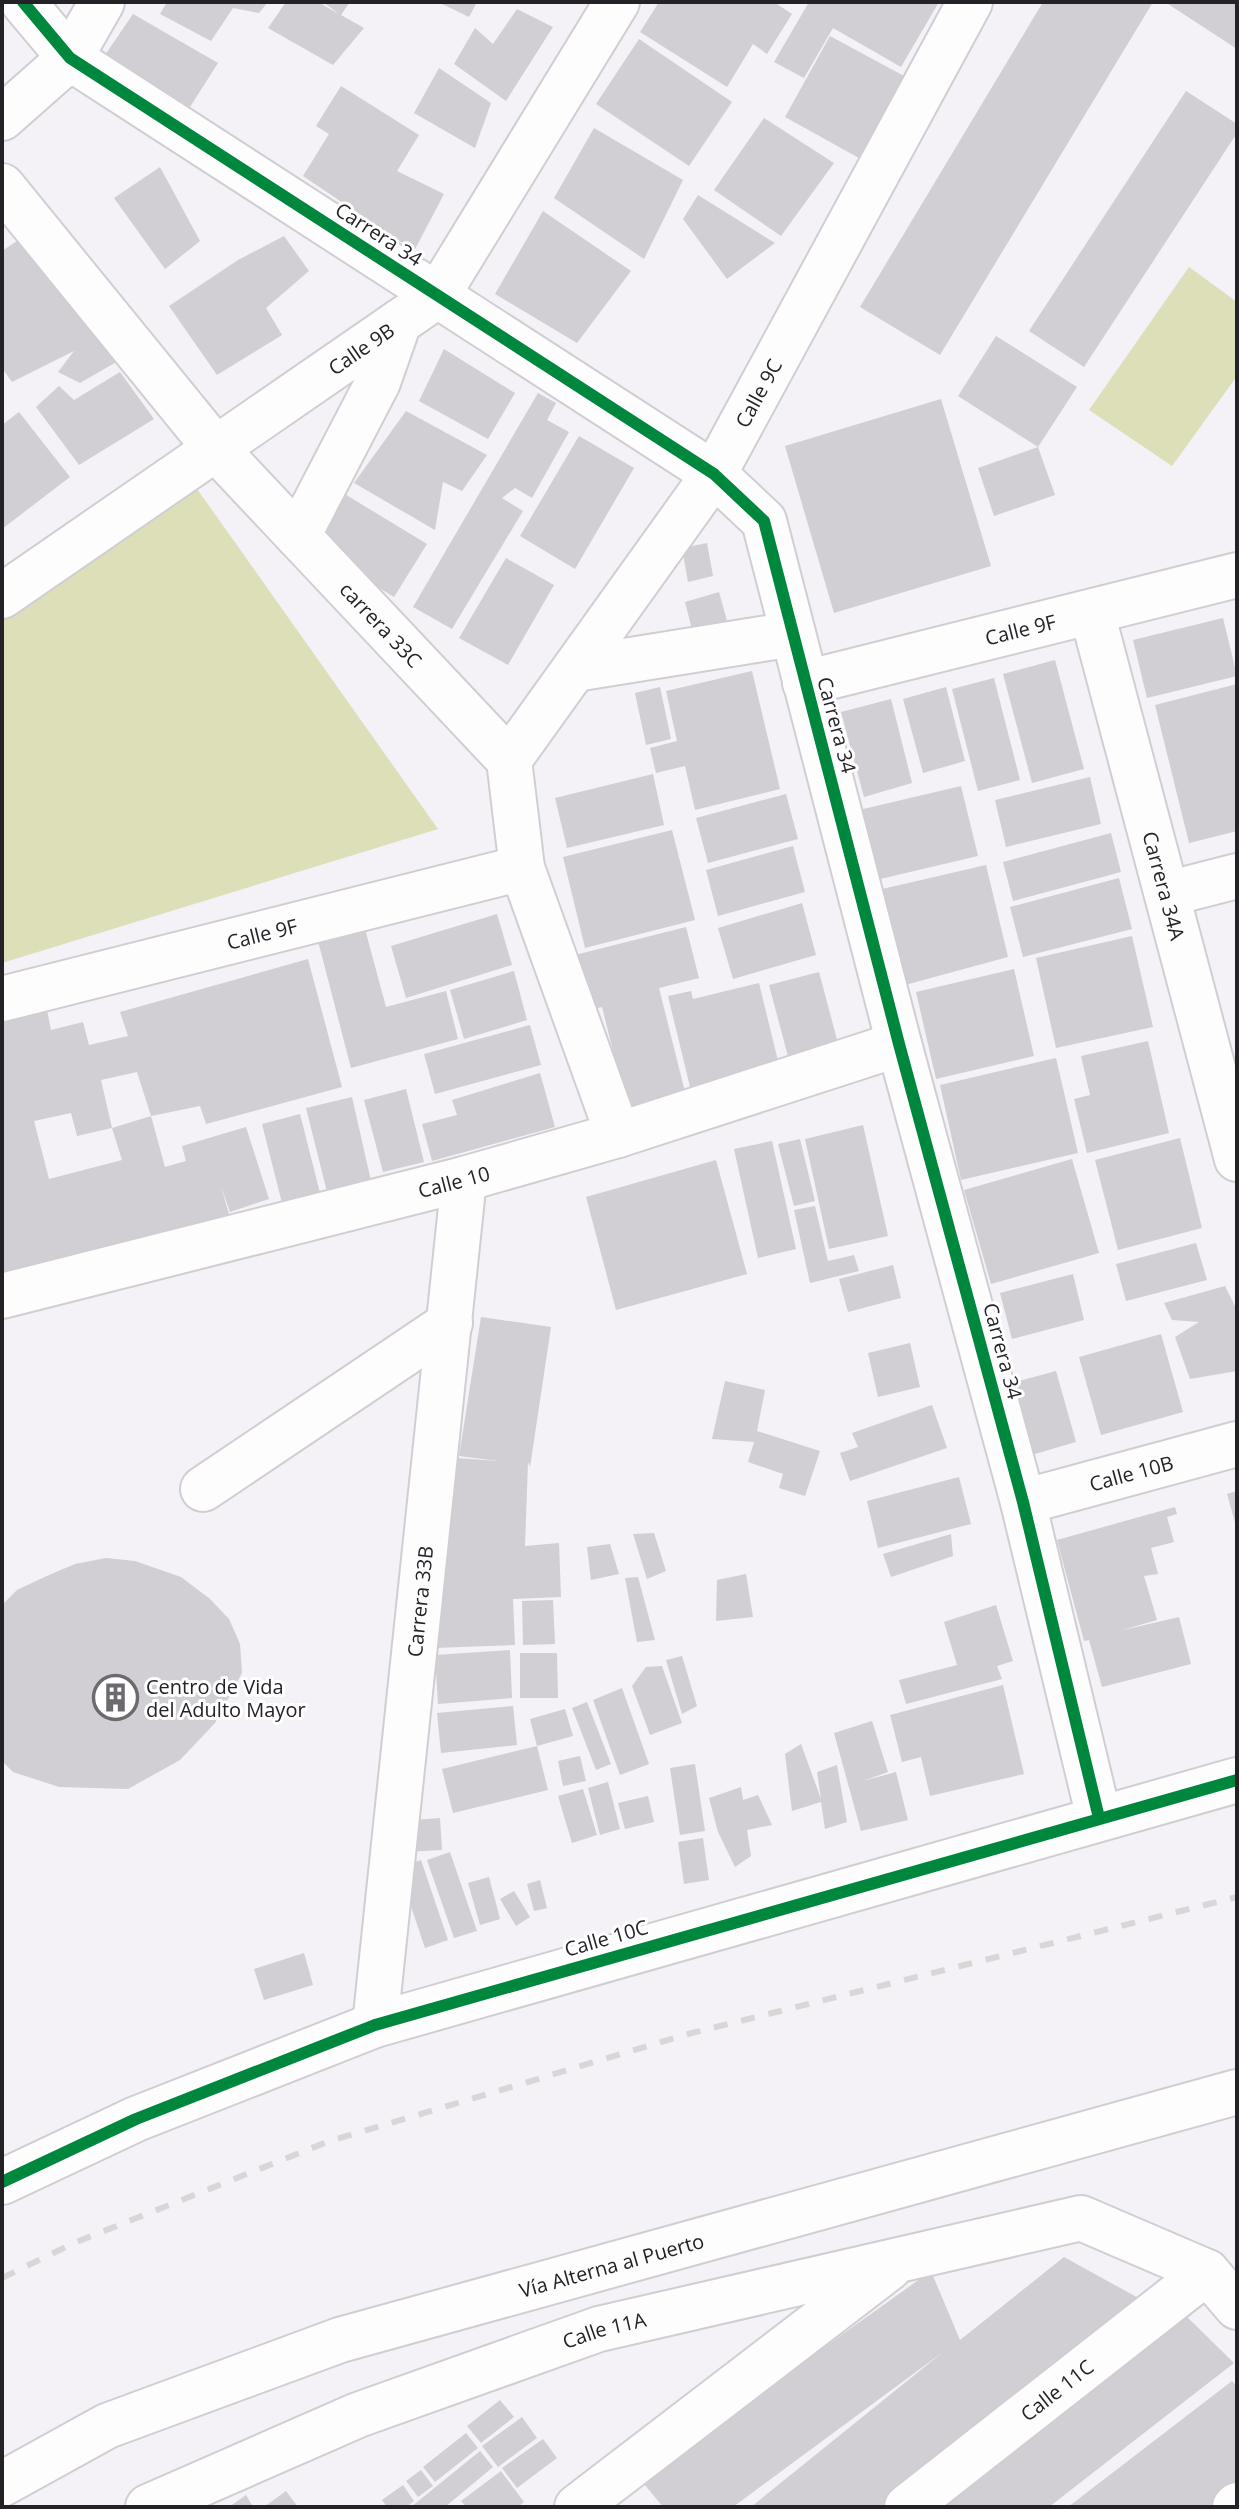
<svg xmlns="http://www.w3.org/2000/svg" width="1239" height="2509" font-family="'Open Sans',sans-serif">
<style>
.green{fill:#dddfb9}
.building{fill:#d1cfd3;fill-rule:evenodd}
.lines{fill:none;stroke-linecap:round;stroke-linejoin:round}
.minor-casing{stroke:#d1ced3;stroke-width:48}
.major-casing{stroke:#d1ced3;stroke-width:48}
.minor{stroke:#fdfdfe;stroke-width:44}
.major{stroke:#fdfdfe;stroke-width:44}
.rail{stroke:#d8d7d8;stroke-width:6;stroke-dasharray:14 14;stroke-linecap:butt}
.cycleway-casing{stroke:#fff;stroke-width:17}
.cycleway{stroke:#00873e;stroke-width:12}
.labels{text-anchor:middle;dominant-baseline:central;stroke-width:6;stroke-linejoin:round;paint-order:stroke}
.street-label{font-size:20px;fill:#242226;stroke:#fff}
.poi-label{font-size:20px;fill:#242226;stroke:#fff;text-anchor:start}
</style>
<rect width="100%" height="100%" fill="#f4f1f7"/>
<g class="green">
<polygon points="1189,267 1237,302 1237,376 1172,466 1089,410"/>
<polygon points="195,486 438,829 2,963 2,621"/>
</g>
<g class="building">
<polygon points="167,2 268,2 259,13 233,8 211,41 160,14"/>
<polygon points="286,2 318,2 339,14 323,2 350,2 341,15 364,28 333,65 268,28"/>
<polygon points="438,2 477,2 469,17"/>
<polygon points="659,2 774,2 792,14 767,54 753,44 727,87 640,32"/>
<polygon points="809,2 939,2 901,67 833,28 804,78 774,62"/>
<polygon points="1043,2 1153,2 940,355 860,307"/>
<polygon points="1165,2 1237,2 1237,49"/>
<polygon points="517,9 553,27 506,101 454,64 475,28 493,44"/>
<polygon points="133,14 218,63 190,107 105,55"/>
<polygon points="830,36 904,76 859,158 785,117"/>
<polygon points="639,39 732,102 689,166 596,104"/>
<polygon points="439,68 491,103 475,148 414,113"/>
<polygon points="341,86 419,135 397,171 444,194 414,251 303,176 329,134 316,126"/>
<polygon points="1186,91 1237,124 1237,133 1084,367 1029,331"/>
<polygon points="764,118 834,163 781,236 714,190"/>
<polygon points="594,128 683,180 644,259 554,198"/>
<polygon points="160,167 200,241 165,269 114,198"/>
<polygon points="698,195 775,243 727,279 683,219"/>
<polygon points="543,211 631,271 577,343 495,294"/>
<polygon points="26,235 130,354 80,383 58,372 74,351 12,382 2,368 2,251"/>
<polygon points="284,236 309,271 266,308 282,335 217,375 169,306 238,260"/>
<polygon points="996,336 1077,387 1038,447 958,396"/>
<polygon points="444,349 515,393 488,439 419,401"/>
<polygon points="120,372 154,419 79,465 36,407 59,386 74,400"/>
<polygon points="538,393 556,403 547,420 569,432 532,498 515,488 502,498 523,511 452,629 413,607"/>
<polygon points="941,399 991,566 834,613 785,446"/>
<polygon points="406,411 487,455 462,491 443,482 435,530 354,483"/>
<polygon points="19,412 70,477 2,529 2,425"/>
<polygon points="579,436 634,468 575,569 520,536"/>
<polygon points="1038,447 1055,495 994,516 978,468"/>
<polygon points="343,493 427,544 394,597 311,546"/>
<polygon points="707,543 713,576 688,582 682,548"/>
<polygon points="506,558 554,585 508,665 459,638"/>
<polygon points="719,592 729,628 694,637 685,602"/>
<polygon points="1223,618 1237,676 1147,698 1133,640"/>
<polygon points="1055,660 1084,769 1032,783 1003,674"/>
<polygon points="752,671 780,789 695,810 685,766 656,773 650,748 677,741 666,691"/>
<polygon points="994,678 1020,780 978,791 952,689"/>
<polygon points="1237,684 1237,831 1189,843 1155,705"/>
<polygon points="660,687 671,739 646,745 635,693"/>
<polygon points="946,687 965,761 923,773 903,699"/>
<polygon points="891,699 912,783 864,797 841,712"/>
<polygon points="653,774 664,825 567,848 555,798"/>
<polygon points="1090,777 1101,824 1006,847 995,800"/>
<polygon points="961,786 978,856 876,880 859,810"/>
<polygon points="786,794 798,839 708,863 696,818"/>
<polygon points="672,830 695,920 585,948 563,857"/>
<polygon points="1111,833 1121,872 1013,901 1003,862"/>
<polygon points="793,846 805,892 718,916 706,870"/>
<polygon points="986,865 1008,957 905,985 878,890"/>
<polygon points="1119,878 1132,929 1023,957 1010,907"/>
<polygon points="802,903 816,955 733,979 718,928"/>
<polygon points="497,914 512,965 406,998 391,946"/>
<polygon points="686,927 699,978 659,988 685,1092 627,1107 602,1007 589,1010 575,955"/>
<polygon points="365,929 386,1007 446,991 458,1039 351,1068 318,941"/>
<polygon points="1132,936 1153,1027 1056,1048 1036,958"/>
<path d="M308,959L342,1087L206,1124L200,1106L151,1116L165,1167L186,1161L182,1146L246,1127L269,1199L230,1212L221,1186L231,1221L2,1282V1020L47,1010L51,1030L83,1022L89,1045L128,1036L120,1012ZM137,1072L151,1116L112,1128L122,1160L49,1179L34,1121L71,1113L77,1136L112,1128L101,1080Z"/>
<polygon points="1014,969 1034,1056 936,1079 916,992"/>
<polygon points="514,971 527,1020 464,1039 450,990"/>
<polygon points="819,972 840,1051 790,1064 769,985"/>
<polygon points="759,983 780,1069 691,1091 668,996 691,991 693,999"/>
<polygon points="530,1025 541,1065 435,1094 424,1054"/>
<polygon points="1148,1041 1169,1133 1087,1153 1074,1099 1090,1095 1081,1056"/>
<polygon points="1056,1058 1078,1153 961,1180 940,1085"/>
<polygon points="540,1073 555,1127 432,1161 422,1124 457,1115 452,1100"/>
<polygon points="406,1089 424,1162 383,1172 364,1100"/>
<polygon points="352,1097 371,1181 327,1192 306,1108"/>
<polygon points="300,1114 320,1193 282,1203 262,1124"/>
<polygon points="863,1125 888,1236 829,1249 805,1139"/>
<polygon points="1180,1138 1202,1228 1118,1250 1095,1160"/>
<polygon points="800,1139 815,1201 794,1206 778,1144"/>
<polygon points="772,1141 796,1249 758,1258 734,1149"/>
<polygon points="1072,1159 1099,1253 991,1284 964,1190"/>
<polygon points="716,1160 747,1274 616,1310 586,1197"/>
<polygon points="815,1206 828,1261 854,1255 859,1271 810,1283 794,1210"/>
<polygon points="1196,1243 1207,1280 1126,1301 1116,1264"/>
<polygon points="893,1265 901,1298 848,1312 839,1279"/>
<polygon points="1073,1274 1084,1320 1012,1339 1000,1293"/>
<polygon points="1225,1286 1237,1310 1237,1371 1190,1379 1175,1337 1199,1322 1172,1320 1164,1303"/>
<polygon points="481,1317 551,1327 530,1467 528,1462 525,1546 559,1543 561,1597 513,1599 515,1645 434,1648 439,1498 454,1495 457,1458 498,1461 459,1456"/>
<polygon points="1161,1334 1183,1412 1101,1435 1079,1357"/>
<polygon points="910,1343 920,1387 878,1397 868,1353"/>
<polygon points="1056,1371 1076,1442 1028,1456 1008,1384"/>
<polygon points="725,1381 765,1390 757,1431 820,1451 805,1496 779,1488 783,1474 748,1462 754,1442 712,1439"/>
<polygon points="932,1405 947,1448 850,1481 840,1453 858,1447 852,1433"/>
<polygon points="959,1477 971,1524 878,1548 867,1501"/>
<polygon points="1237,1491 1237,1525 1236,1526 1227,1494"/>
<polygon points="1175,1507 1177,1514 1167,1517 1174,1542 1151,1548 1158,1574 1144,1576 1157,1620 1119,1631 1179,1617 1191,1664 1102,1687 1089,1640 1084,1641 1057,1540"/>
<polygon points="654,1533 666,1571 647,1579 633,1534"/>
<polygon points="951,1534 953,1556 891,1577 883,1554"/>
<polygon points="610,1544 619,1574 591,1580 587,1547"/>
<polygon points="106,1558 135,1561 181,1577 210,1599 229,1619 240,1644 242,1673 215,1723 180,1760 128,1789 59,1787 13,1772 2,1761 2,1605 17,1590 49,1575 75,1564"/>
<polygon points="746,1574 753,1617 716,1621 717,1580"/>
<polygon points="638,1577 655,1640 637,1642 625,1578"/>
<polygon points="553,1600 555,1644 523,1645 522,1601"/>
<polygon points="996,1605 1013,1661 997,1666 1002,1679 906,1704 899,1680 957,1665 944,1622"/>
<polygon points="510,1650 512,1698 438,1704 435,1655"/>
<polygon points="520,1653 557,1653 558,1698 520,1698"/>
<polygon points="682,1656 697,1706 682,1714 666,1660"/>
<polygon points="662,1666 682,1723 650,1735 632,1686 646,1667"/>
<polygon points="1003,1685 1024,1774 930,1796 921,1757 902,1762 890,1715"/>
<polygon points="622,1688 649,1764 620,1775 593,1700"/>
<polygon points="587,1702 611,1764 596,1770 572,1708"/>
<polygon points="513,1706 517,1745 441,1753 437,1713"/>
<polygon points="565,1709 573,1736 537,1746 530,1719"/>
<polygon points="872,1721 888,1772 863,1781 896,1772 908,1820 861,1831 834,1733"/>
<polygon points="801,1744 821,1799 817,1772 837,1765 847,1822 825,1829 821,1802 792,1811 785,1754"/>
<polygon points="537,1746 548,1790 453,1813 442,1769"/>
<polygon points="580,1756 586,1781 563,1786 558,1761"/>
<polygon points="695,1764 705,1831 680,1835 670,1768"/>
<polygon points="608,1782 620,1829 600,1835 588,1788"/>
<polygon points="741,1787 743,1800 758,1795 772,1825 747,1830 751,1856 735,1867 718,1832 709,1798"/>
<polygon points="583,1789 597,1835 572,1843 558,1796"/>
<polygon points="648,1796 654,1822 625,1829 618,1803"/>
<polygon points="440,1818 442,1850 404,1852 401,1821"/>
<polygon points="703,1838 709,1880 684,1884 678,1842"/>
<polygon points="450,1852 477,1931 454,1938 427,1860"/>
<polygon points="421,1860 448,1940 425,1948 398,1868"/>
<polygon points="489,1877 500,1919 480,1925 468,1883"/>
<polygon points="540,1880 547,1908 534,1911 527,1884"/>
<polygon points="514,1891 530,1917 516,1926 500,1899"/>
<polygon points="304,1953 313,1985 264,2000 254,1969"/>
<polygon points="1064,2257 1151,2305 882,2507 751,2507 943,2352 733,2507 663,2507 640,2479 931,2271 960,2340"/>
<polygon points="1181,2311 1234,2363 1049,2507 926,2507"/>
<polygon points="1232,2381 1237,2387 1237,2492 1217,2507 1068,2507"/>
<polygon points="500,2400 514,2417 481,2443 467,2426"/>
<polygon points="522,2417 537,2438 498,2467 482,2446"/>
<polygon points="466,2433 478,2448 435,2482 423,2467"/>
<polygon points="543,2439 557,2458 517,2488 502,2468"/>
<polygon points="480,2451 493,2467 445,2507 411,2507"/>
<polygon points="421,2470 433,2486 418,2497 406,2481"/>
<polygon points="501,2471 524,2502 518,2507 466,2507 461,2501"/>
<polygon points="403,2485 414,2501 406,2507 387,2507 382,2500"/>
<polygon points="286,2491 298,2507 264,2507"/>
<polygon points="246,2495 253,2507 229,2507"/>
</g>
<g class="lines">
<defs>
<g id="minor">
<polyline points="23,2 70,58 714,474 764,521 899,1044 1023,1502 1099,1818"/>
<polyline points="2,118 70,58 102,2"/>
<path id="s1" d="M2,186L216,449L509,760L522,868L618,1135"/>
<polyline points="298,536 378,382 399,322"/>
<path id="s2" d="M2,596L437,296L617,2"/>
<path id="s3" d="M1092,613L1237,1159"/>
<polyline points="575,669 793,634"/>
<path id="s4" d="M805,683L1237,575"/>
<path id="s5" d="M509,760L714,474L970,2"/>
<polyline points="1167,894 1237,876"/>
<path id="s6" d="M2,999L522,868"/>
<path id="s7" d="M2,1296L464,1179L618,1135L899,1044"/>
<polyline points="203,1489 450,1323"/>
<path id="s8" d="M1023,1502L1237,1444"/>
<path id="s9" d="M375,2025L464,1179"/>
<polyline points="2,2182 136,2119 375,2025 1237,1780"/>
<path id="s10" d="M148,2507L358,2415L599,2329L1081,2218L1207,2272L1237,2307"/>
<polyline points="577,2507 889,2268"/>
<path id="s11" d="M907,2507L1207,2272"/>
<polyline points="1235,2507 1237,2505"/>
</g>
<g id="major">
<path id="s12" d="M2,2484L107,2426L340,2340L1237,2092"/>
</g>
</defs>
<use href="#minor" class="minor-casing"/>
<use href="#major" class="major-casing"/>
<use href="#minor" class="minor"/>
<use href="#major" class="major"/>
<polyline class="rail" points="2,2278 74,2243 327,2142 688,2034 1237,1897"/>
<defs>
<g id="cycleway">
<polyline points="23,2 70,58 714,474 764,521 899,1044 1023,1502 1099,1818"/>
<polyline points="2,2182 136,2119 375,2025 1237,1780"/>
</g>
</defs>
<use href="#cycleway" class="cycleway-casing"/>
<use href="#cycleway" class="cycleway"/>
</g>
<defs>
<symbol id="building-ring" viewBox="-11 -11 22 22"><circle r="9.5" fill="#fff" stroke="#6d6a6f" stroke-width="1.5"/><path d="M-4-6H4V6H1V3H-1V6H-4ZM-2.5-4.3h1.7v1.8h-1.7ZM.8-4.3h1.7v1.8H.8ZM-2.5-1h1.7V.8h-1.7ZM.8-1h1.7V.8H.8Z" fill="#6d6a6f"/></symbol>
</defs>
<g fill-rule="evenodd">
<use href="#building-ring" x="90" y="1672" width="51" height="51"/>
</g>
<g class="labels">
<g class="street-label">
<text transform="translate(379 234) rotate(33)">Carrera 34</text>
<text stroke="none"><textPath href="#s2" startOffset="436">Calle 9B</textPath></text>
<text stroke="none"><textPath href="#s5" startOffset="444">Calle 9C</textPath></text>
<text stroke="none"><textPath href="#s1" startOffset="580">carrera 33C</textPath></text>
<text stroke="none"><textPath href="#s4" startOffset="222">Calle 9F</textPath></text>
<text transform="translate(837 725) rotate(75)">Carrera 34</text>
<text stroke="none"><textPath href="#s3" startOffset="282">Carrera 34A</textPath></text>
<text stroke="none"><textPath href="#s6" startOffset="268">Calle 9F</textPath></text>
<text stroke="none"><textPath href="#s7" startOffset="466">Calle 10</textPath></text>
<text transform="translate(1003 1351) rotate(75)">Carrera 34</text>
<text stroke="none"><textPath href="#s8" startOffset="112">Calle 10B</textPath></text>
<text stroke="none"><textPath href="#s9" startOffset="426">Carrera 33B</textPath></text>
<text transform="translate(606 1938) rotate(-16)">Calle 10C</text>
<text stroke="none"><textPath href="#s12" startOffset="650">Vía Alterna al Puerto</textPath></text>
<text stroke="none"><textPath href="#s10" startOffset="490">Calle 11A</textPath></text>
<text stroke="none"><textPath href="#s11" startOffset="190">Calle 11C</textPath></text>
</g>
<g class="poi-label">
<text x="146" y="1686">Centro de Vida<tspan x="146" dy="23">del Adulto Mayor</tspan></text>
</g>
</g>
<rect width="1239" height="2509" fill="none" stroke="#242226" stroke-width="8"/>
</svg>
